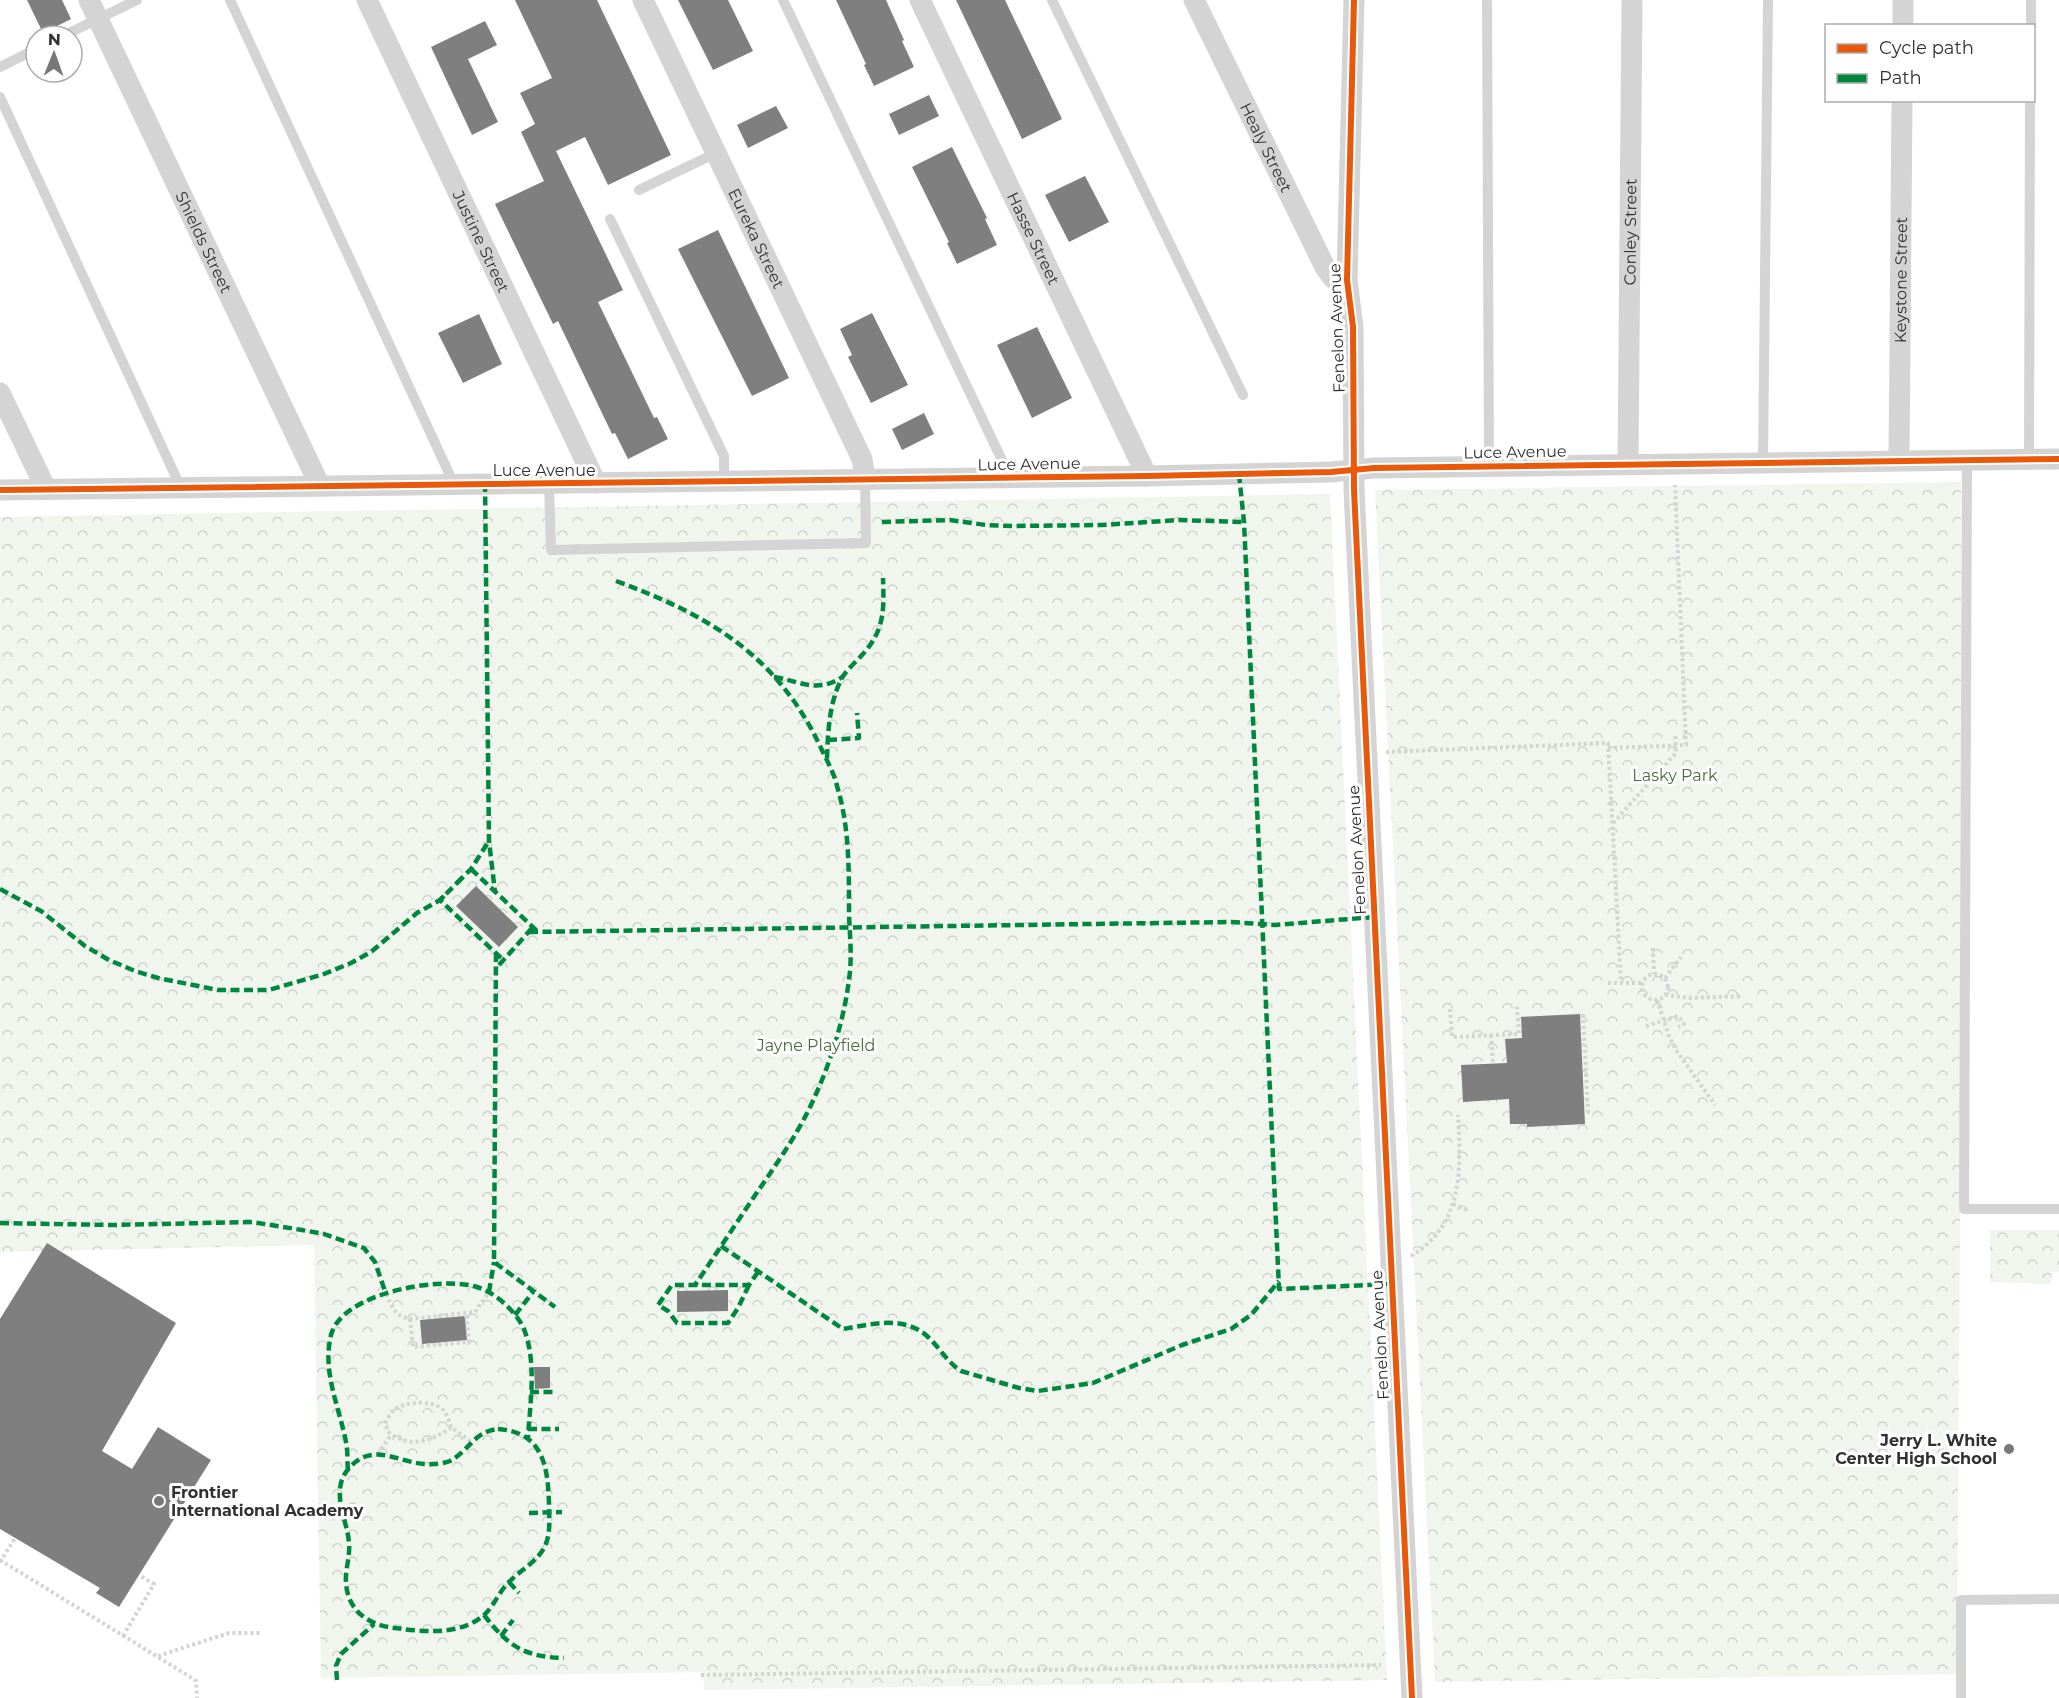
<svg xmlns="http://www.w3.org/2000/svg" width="2059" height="1698" font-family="Montserrat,sans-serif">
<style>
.forest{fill:url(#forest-crowns)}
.building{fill:#7f7f7f}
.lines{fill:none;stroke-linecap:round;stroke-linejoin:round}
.path{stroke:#d4d4d4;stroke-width:4;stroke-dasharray:3 3;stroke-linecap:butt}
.service{stroke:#d4d4d4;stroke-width:10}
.minor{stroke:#d4d4d4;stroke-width:21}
.quiet{stroke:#00873e;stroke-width:4.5;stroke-dasharray:9 4.5;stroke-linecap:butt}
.cycleway-casing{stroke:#fff;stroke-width:10}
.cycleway{stroke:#e8590c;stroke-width:6}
.poi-dot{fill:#787878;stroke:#fff;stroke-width:2}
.labels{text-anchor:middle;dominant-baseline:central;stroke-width:6;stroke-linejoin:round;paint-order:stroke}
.street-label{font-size:16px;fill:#303030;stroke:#fff}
.park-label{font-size:16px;fill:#496c3c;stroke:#fff}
.poi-label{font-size:16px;font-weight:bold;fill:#303030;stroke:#fff;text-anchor:end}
</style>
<defs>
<pattern id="forest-crowns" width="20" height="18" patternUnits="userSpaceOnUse" patternTransform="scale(1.5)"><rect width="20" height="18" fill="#f0f5ed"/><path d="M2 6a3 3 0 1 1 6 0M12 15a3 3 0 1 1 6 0" fill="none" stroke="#ced2cc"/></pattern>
</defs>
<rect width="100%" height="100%" fill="#fff"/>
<g class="forest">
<polygon points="1961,482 1960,1225 1957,1674 1435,1682 1375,490"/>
<polygon points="1330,494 1387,1680 704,1690 703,1672 321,1678 314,1245 0,1252 0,517"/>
<polygon points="1990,1230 2059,1230 2059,1272 2052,1272 2051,1284 1990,1282"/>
</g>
<g class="building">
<polygon points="27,0 62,0 71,19 43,33"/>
<polygon points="515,0 597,0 671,155 608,185 585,137 556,151 623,290 598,302 654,418 657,417 668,439 628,459 615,433 612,434 558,321 553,324 495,204 544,181 521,132 535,124 520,93 552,78"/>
<polygon points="678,0 728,0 753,51 713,70"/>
<polygon points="836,0 886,0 904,40 902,41 914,67 874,86 864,65 866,64"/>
<polygon points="956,0 1005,0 1062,119 1022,139"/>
<polygon points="485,21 497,45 468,59 498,122 472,135 431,47"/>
<polygon points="929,95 939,116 899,135 889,114"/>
<polygon points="776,106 788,128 748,148 737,125"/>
<polygon points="952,147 987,218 985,219 997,245 957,264 947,243 949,242 912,167"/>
<polygon points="1085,176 1109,222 1069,242 1045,195"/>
<polygon points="718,230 789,378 752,396 678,249"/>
<polygon points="872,313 908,385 871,403 848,357 852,355 840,329"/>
<polygon points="479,314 502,364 463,383 438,333"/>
<polygon points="1037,327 1072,398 1032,418 997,345"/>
<polygon points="924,413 934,434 902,450 892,429"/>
<polygon points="476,886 518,927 499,947 456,906"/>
<polygon points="1580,1014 1585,1124 1527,1127 1527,1124 1510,1124 1509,1099 1463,1102 1461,1065 1507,1063 1505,1039 1522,1038 1521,1017"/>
<polygon points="47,1243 176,1323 102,1451 132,1469 158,1427 211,1460 119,1607 96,1593 100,1588 0,1529 0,1319"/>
<polygon points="728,1290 728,1311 677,1312 677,1291"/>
<polygon points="465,1316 467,1340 422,1344 420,1320"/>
<polygon points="534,1367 550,1367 550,1388 535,1389"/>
</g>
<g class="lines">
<g class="path">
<polyline points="1608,748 1686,745 1675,485"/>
<polyline points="1386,752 1608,743 1621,982"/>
<polyline points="1613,823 1676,753 1675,734"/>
<polyline points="1653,948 1654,974"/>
<circle cx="1655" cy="987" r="13"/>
<polyline points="1665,978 1681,957"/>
<polyline points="1608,983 1642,983"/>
<polyline points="1665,995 1691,998 1743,996"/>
<polyline points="1657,1000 1669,1036 1676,1050 1715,1105"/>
<polyline points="1450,1009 1452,1037 1519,1034 1517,1007"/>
<polyline points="1583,1014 1588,1112 1585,1112"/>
<polyline points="1646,1026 1678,1016 1684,1024 1678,1027"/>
<polyline points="1491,1035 1493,1064"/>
<polyline points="1453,1204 1467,1210"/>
<path d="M1411,1256C1464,1224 1461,1168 1458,1115"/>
<path d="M386,1294C392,1307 395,1316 410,1319L475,1312L489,1292"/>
<polyline points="410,1319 413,1347 469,1342 466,1314"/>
<path d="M451,1427C432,1442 408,1449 387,1431L386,1422C388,1418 391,1412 394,1410C406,1401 431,1400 442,1409C447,1413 449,1421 451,1427L471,1442"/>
<polyline points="378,1454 391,1435"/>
<polyline points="0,1560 192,1678 196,1681 197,1698"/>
<polyline points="0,1562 15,1538"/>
<polyline points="123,1636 154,1584 139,1575"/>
<polyline points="158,1656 229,1633 262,1633"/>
<polyline points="701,1675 1381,1665"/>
</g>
<g class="service">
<polyline points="230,0 454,484"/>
<polyline points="783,0 1010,477"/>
<polyline points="1052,0 1243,395"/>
<polyline points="1487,0 1489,466"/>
<polyline points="2031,26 2031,0"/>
<polyline points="63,36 137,0"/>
<polyline points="0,67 36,49"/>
<polyline points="0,97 181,488"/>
<polyline points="639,190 716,153"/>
<polyline points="610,219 724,456 724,481"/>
<polyline points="1967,459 1964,1209 2059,1209"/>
<polyline points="2029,459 2030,100"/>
<polyline points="1763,462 1768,0"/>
<polyline points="549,483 551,550 866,543 865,479"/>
<polyline points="1961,1698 1961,1600 2059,1599"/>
</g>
<g class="minor">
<path id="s1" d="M89,0L320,486"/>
<path id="s2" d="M367,0L596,483"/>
<path id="s3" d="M643,0L862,459L865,479"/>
<path id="s4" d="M920,0L1147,476"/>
<path id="s5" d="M1194,0L1325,267L1333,278L1347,280"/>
<polyline points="1354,0 1347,280 1353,327 1354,490 1412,1698"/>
<polyline points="1903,26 1903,0"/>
<polyline points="0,393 46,489"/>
<path id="s6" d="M1899,460L1902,100"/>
<path id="s7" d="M1628,464L1632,0"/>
<polyline points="0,490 1147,476 1331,472 1374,468 2059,459"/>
</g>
<g class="quiet">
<polyline points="1239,474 1244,522 1279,1289 1391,1284"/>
<polyline points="485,483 489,841 495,892"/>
<polyline points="882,522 950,520 986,525 1013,526 1102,525 1179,520 1244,522"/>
<path d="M616,581C709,615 778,656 821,748C827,761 834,773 837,786C849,825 849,867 849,908C849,929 852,950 850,971C846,1012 833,1056 816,1094C801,1129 780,1159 758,1191C737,1222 716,1254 695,1285"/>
<path d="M774,677C800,681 817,694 842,677"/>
<polyline points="828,740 859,738 857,713"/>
<path d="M827,758C828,732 829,704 841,680C845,671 855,663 862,655C885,630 884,610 883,578"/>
<polyline points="471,869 537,931"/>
<polyline points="457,883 471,869 489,841"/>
<polyline points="0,889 41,911 85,946 109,960 135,971 158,978 218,990 269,990 324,974 351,963 371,952 417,913 440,900 462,878"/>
<polyline points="444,896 440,900 501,958"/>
<polyline points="529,932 1231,922 1275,925 1374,917"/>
<polyline points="496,953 494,1262 555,1307"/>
<polyline points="499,965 533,927"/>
<polyline points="0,1223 112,1225 252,1222 302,1230 324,1234 364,1248 375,1262 386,1294"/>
<path d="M721,1246L843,1329C872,1324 905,1315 928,1337C940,1348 947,1362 961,1371L1019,1388L1038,1391L1093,1383L1182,1345L1231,1329L1251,1315L1279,1281"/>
<polyline points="749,1285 738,1308 728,1323 677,1323 668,1311 658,1305 672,1285 749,1285 758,1272"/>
<polyline points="489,1292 494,1262"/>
<polyline points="515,1315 533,1292"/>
<polyline points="530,1392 557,1392"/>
<path d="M498,1429C544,1432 548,1468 549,1505C549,1518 551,1533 545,1546C538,1561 522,1569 510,1581C500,1590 495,1604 486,1613C463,1636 424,1632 395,1628C365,1625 344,1607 346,1575C347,1564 350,1554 349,1543C347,1517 328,1489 351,1466C376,1440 404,1467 433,1464C438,1464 445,1463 450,1461C470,1450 473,1432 498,1429Z"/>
<polyline points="528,1429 559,1429"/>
<path d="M348,1470C347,1461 348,1451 346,1442C339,1406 322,1372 331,1335C342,1293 437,1277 473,1286C493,1290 516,1311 524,1329C537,1363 530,1403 528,1438"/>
<polyline points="529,1513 562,1512"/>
<polyline points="509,1582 519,1593"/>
<path d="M484,1615C508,1646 524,1657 564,1658"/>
<polyline points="501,1636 513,1620"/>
<polyline points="337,1680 336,1666 341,1654 374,1624"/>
</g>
<defs>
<g id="cycleway">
<polyline points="1354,0 1347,280 1353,327 1354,490 1412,1698"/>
<polyline points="0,490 1147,476 1331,472 1374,468 2059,459"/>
</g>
</defs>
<use href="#cycleway" class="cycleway-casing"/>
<use href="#cycleway" class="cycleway"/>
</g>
<g class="poi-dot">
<circle cx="2009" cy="1449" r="6"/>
<circle cx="159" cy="1501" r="6"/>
</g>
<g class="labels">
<g class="street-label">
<text stroke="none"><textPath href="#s5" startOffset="164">Healy Street</textPath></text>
<text stroke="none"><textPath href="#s7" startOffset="232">Conley Street</textPath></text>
<text stroke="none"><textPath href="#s4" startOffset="264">Hasse Street</textPath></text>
<text stroke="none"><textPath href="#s3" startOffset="264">Eureka Street</textPath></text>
<text stroke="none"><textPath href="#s2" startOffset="267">Justine Street</textPath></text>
<text stroke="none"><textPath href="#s1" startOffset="268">Shields Street</textPath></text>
<text stroke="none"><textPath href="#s6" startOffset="180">Keystone Street</textPath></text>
<text transform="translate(1337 328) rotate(-92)">Fenelon Avenue</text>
<text transform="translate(1515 452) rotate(-1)">Luce Avenue</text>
<text transform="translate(1029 464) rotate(-1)">Luce Avenue</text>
<text x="544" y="470">Luce Avenue</text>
<text transform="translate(1357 850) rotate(-93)">Fenelon Avenue</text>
<text transform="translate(1380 1335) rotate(-93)">Fenelon Avenue</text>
</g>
<g class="park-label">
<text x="1675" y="775">Lasky Park</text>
<text x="816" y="1045">Jayne Playfield</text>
</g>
<g class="poi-label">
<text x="1997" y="1440">Jerry L. White<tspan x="1997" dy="18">Center High School</tspan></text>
<text x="171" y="1492" text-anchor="start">Frontier<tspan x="171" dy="18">International Academy</tspan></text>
</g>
</g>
<rect x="1825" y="24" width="210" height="78" fill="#ffffff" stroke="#acacac" stroke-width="1.5"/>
<rect x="1837" y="44" width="30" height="9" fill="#e8590c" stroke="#acacac" stroke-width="1.5"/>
<text x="1879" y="54" font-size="18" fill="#303030">Cycle path</text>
<rect x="1837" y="74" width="30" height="9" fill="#00873e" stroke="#acacac" stroke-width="1.5"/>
<text x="1879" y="84" font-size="18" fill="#303030">Path</text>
<g transform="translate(54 54) rotate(1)"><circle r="28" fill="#ffffff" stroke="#acacac" stroke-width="1.5"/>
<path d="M0-4.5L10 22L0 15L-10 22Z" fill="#787878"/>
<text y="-9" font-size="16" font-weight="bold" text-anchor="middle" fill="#303030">N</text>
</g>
</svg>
